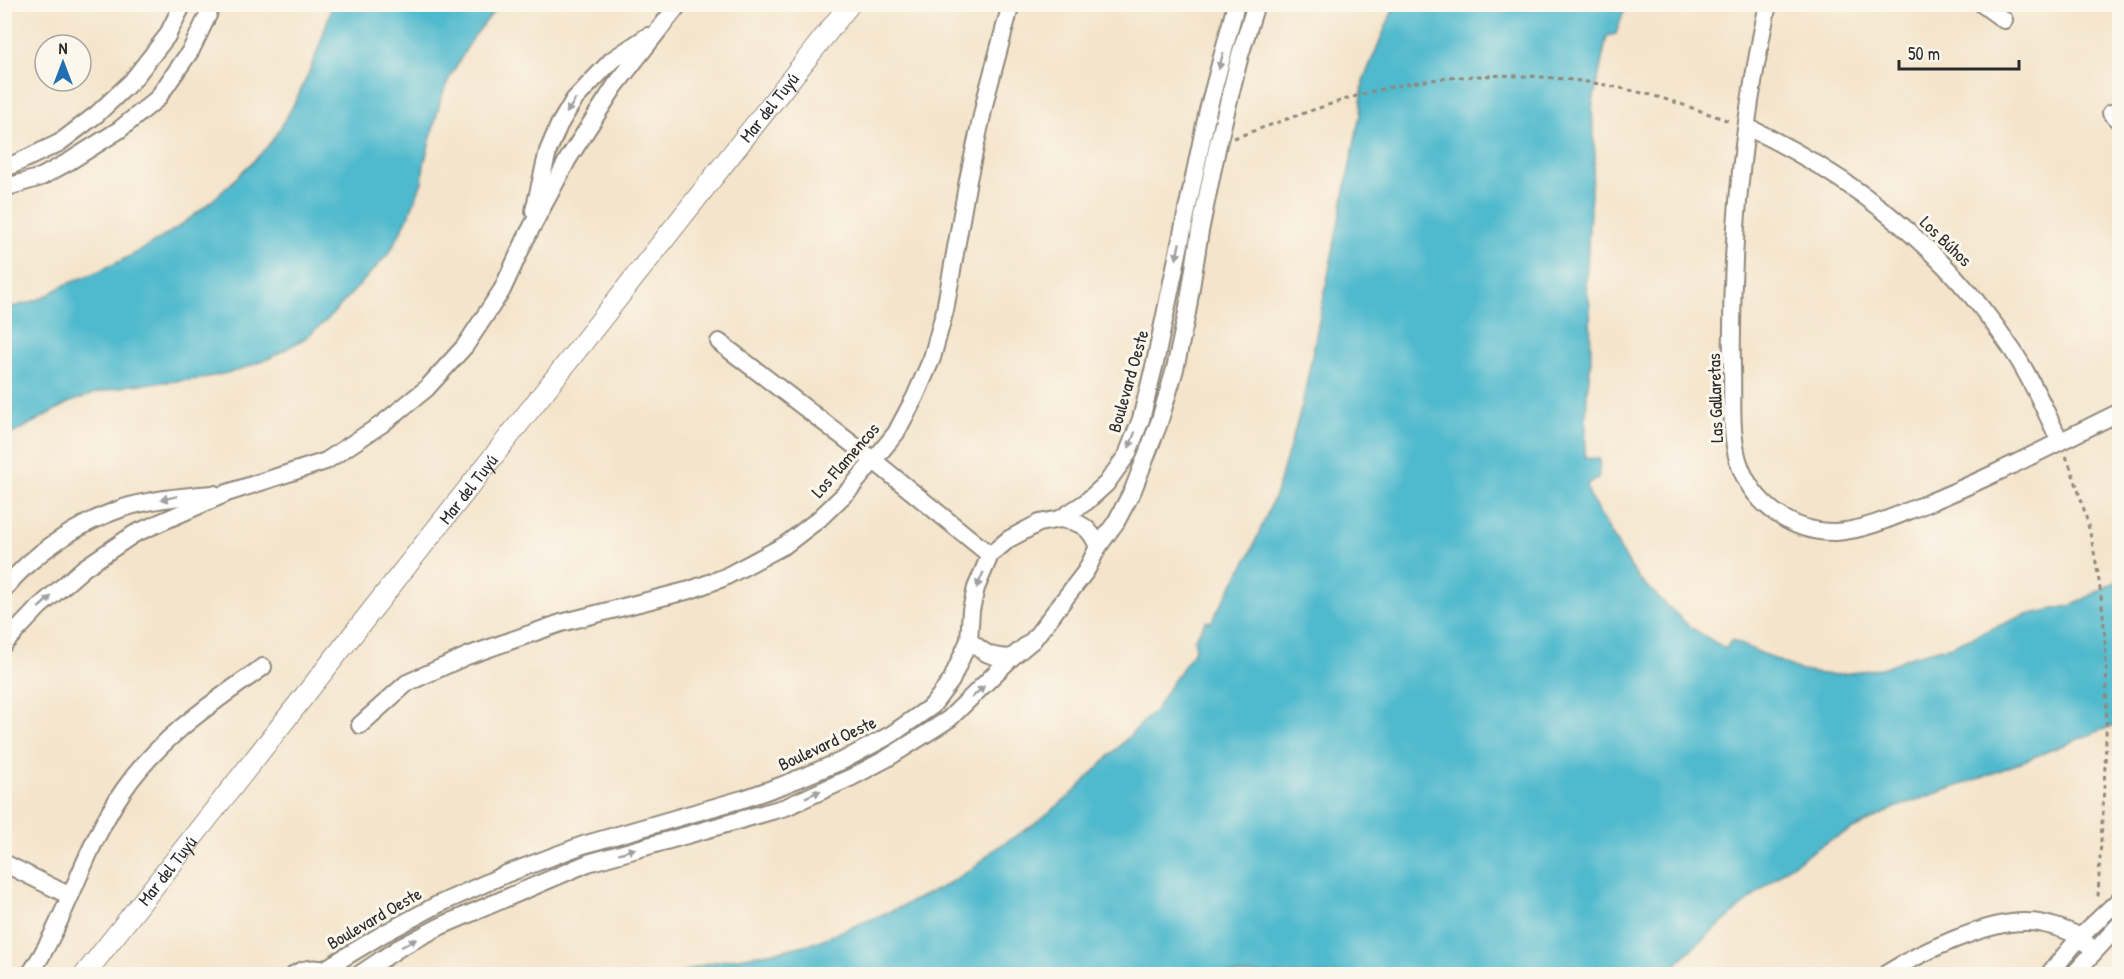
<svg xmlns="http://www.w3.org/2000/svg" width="2124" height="979" font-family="'Patrick Hand',sans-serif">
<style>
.water{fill:#50b9cd;stroke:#3e727c;stroke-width:1.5}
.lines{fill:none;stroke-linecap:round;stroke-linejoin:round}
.minor-casing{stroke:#90887b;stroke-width:20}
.tertiary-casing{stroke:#90887b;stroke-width:22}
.path{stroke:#90887b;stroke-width:3;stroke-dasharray:4.5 4.5;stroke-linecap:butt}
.minor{stroke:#fff;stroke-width:16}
.tertiary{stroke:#fff;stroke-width:20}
.oneway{fill:#a0a0a0}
.labels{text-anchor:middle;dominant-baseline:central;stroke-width:6;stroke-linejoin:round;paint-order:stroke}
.street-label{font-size:18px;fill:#2b2b2b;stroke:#fbf7ec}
</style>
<rect width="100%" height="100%" fill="#fbf7ec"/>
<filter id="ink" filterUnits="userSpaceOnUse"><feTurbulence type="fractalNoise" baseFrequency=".0167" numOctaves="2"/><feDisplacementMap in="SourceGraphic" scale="12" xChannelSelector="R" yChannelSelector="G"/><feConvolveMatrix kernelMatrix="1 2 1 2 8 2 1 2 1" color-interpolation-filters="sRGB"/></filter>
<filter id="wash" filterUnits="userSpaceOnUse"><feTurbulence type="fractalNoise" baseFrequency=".008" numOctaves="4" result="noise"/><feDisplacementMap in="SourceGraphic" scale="24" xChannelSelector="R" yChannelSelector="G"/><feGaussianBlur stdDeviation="1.35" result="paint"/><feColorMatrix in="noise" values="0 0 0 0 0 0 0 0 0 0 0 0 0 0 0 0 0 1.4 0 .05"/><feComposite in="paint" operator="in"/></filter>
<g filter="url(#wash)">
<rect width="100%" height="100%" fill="#f4e4cb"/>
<g class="water">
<path d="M332,5H499L472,39L449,79L441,98L424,164L422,182L407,220L390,252L326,321L304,339L268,359L236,371L199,379L131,385L96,393L68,403L5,438V308C20,306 34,302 48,295C56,290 63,285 72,282C138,257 198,220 246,168C255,160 264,151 271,142C300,100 319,53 332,5Z"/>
<path d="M1395,5H1626L1616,34L1607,36L1592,108L1595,158L1591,190L1586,285L1590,306L1591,362L1587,392L1585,458L1599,459L1600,461L1598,479L1587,484L1589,495L1630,566L1640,580L1690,627L1726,649L1731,640L1802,671L1831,675L1859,672L1885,667L1915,655L1951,646L2022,616L2073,605L2119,580V723L1981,778L1897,807L1825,843L1787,868L1687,953L1667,974H678L709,963L780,951L816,942L898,908L944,886L974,868L993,850L1032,826L1070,796L1157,708C1168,685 1184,669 1196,647L1194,640L1206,621L1211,622L1249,556L1276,493L1302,406L1360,115L1363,81Z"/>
</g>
</g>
<g filter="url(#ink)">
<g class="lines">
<defs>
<g id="minor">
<path d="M1768,4C1742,124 1730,247 1732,369C1733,398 1730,432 1738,460C1751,503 1791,533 1836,532C1866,530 1895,516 1923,505C1990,478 2054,444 2120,412"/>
<polyline points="1982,4 2004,20"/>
<polyline points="2111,113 2120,122"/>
<path d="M1747,127C1856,178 1946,250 2013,351C2032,379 2045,411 2060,441"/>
<polyline points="4,169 59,143 97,114 132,81 167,36 183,4"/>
<polyline points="4,188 41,177 70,161 119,130 157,99 191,50 208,15 211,4"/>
<polyline points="534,211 548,151 559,125 574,100 612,60 648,36"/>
<polyline points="719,342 873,460 990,555"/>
<path d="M1060,519C1081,522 1090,527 1098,547"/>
<path d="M4,589C33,553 79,523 123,508C152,499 184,496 214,494"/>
<path d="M969,640C985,654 990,657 1011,658"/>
<polyline points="4,644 39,607 84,568 134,534 227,493 326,461 382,424 426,389 465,346 502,290 527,236 568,159 615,86 679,4"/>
<polyline points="360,725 407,683 467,656 561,623 690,590 723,578 785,545 819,519 851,488 896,433 915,397 932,358 945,310 968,180 986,97 1011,4"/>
<polyline points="4,863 70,896"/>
<polyline points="325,969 383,934 437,905 506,874 583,845 746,798 783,785 844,760 892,734 932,706 951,681 969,640 971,610 976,588 990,555 1009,539 1039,523 1060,519 1086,502 1106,484 1127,455 1141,419 1155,363 1208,110 1236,4"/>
<path d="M30,974C68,917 84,848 123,791C159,738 212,703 263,667"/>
<path d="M295,974C307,967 320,967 333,974"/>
<polyline points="360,974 399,948 441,926 588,863 786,807 852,777 886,759 949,719 1011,658 1033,640 1086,571 1098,547 1116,522 1133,490 1159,423 1175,369 1187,313 1200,231 1218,144 1240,55 1256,4"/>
<path d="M1886,974C1919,953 1988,920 2028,922C2042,922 2070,930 2081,938C2085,942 2090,947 2094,951"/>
<polyline points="2049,974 2080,937 2120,899"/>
<polyline points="2074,974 2120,924"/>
</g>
<g id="tertiary">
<path id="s1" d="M85,974L850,4"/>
</g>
</defs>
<use href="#minor" class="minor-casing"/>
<use href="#tertiary" class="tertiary-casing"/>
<g class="path">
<path d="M1234,138C1282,121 1329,103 1378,90C1467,68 1565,72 1654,96C1680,103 1706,113 1732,122"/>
<path d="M2066,456C2124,602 2105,745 2098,897"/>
</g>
<use href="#minor" class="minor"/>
<use href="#tertiary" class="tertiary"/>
</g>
<defs><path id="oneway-solid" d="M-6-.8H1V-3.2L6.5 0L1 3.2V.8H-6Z" transform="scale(1.5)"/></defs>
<g class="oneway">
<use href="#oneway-solid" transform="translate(1221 61) rotate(105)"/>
<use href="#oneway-solid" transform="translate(571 106) rotate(122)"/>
<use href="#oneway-solid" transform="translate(1178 251) rotate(101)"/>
<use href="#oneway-solid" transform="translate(1132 440) rotate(111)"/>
<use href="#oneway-solid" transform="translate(169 498) rotate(168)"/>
<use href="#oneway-solid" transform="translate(980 580) rotate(114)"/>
<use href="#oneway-solid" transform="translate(45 602) rotate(-42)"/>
<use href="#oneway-solid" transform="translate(978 692) rotate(-43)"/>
<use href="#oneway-solid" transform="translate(813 794) rotate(-24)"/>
<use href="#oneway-solid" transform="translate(627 851) rotate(-16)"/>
<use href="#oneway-solid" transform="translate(409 943) rotate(-28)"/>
</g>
</g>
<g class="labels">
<g class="street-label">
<text stroke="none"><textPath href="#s1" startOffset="1104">Mar del Tuyú</textPath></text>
<text transform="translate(1946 241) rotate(44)">Los Búhos</text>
<text transform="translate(1128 381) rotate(-74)">Boulevard Oeste</text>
<text transform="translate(1715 398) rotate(-92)">Las Gallaretas</text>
<text transform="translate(845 460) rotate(-49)">Los Flamencos</text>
<text stroke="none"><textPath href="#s1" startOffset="618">Mar del Tuyú</textPath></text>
<text transform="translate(827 743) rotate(-25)">Boulevard Oeste</text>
<text stroke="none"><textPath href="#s1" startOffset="132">Mar del Tuyú</textPath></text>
<text transform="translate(374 918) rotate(-30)">Boulevard Oeste</text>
</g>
</g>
<rect width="2124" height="979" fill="none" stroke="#fbf7ec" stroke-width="24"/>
<g transform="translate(63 63)"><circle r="28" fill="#fbf7ec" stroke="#a8a59f" stroke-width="1.5"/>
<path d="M0-4.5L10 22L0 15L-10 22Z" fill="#1f6fb2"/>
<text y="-9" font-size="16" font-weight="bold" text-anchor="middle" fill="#2b2b2b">N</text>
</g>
<path d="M1899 60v9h120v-9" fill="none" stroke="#2b2b2b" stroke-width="3"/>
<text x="1908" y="60" font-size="18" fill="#2b2b2b" stroke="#fbf7ec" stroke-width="4.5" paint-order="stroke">50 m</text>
</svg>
